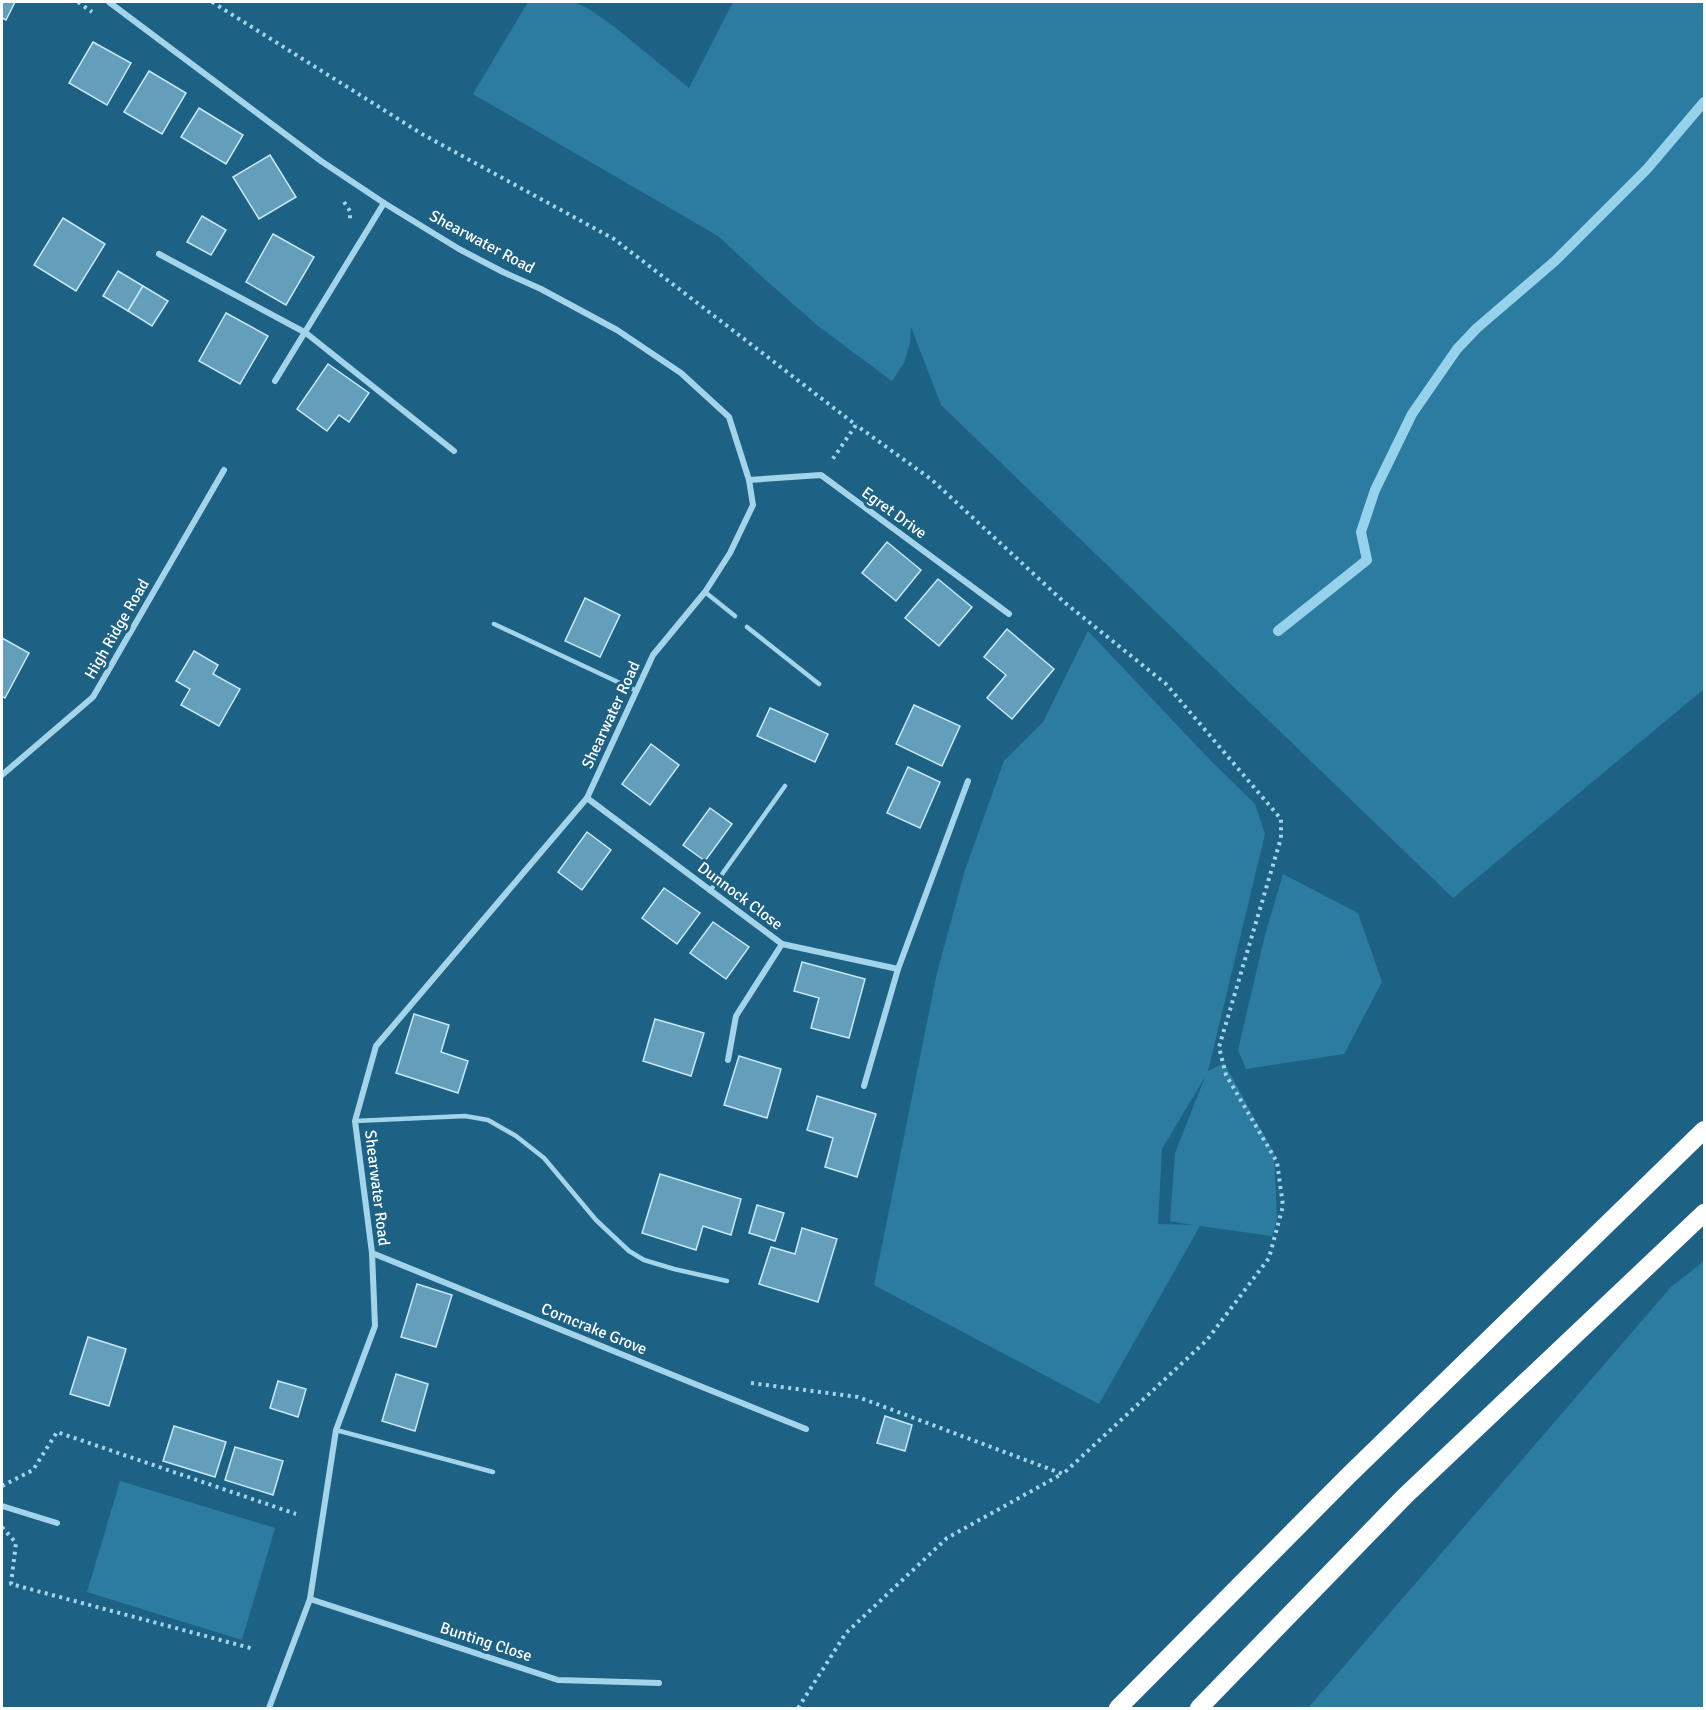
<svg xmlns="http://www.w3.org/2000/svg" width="1706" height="1710" font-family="Signika,sans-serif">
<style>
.green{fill:#2c7ca1;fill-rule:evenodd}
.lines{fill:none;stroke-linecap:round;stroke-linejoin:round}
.stream{stroke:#97d2ec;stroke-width:10}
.building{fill:#639eba;stroke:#c8e9f8;stroke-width:1.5}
.path{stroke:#a4d4ea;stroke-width:4;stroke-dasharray:3 4.5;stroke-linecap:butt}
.lane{stroke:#a4d4ea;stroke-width:4.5}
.street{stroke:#a4d4ea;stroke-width:6}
.highway{stroke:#fff;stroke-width:18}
.labels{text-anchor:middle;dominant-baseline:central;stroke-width:6;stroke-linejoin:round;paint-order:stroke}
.street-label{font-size:16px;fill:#fff;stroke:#1d6284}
</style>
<rect width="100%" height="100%" fill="#1d6284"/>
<g class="green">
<polygon points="528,2 574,2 589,9 616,28 689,88 733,2 1704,2 1704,689 1453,898 941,405 911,327 910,343 904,363 892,381 818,326 759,274 718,236 473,94"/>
<path d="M1088,631L1211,761L1255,804L1265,834L1208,1071L1224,1063L1274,1153L1277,1219L1272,1236L1200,1226L1099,1404L874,1285L937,973L965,870L1004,761L1043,722ZM1205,1077L1175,1153L1170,1221L1193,1225L1158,1224L1162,1149Z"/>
<polygon points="1283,874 1358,913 1382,982 1344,1054 1246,1069 1238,1050 1265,935"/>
<polygon points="1704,1261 1704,1708 1308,1708 1671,1287"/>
<polygon points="120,1481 275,1528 242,1640 87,1592"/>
</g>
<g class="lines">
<polyline class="stream" points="1278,631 1367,560 1361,532 1375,490 1412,414 1457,349 1477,328 1555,261 1647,169 1704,102"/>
</g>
<g class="building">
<polygon points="2,2 15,2 6,20 2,18"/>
<polygon points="93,42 131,63 107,105 69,83"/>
<polygon points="149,71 186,93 162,134 124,112"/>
<polygon points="199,108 243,135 226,164 181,137"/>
<polygon points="270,155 296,197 259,219 233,177"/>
<polygon points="202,216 226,230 211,255 187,242"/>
<polygon points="63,218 105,244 76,291 34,265"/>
<polygon points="273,234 314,257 286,305 246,282"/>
<polygon points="118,271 143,286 128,311 103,296"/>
<polygon points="143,286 168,301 152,326 128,311"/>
<polygon points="226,313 268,336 240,384 199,361"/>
<polygon points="328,364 369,393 349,422 339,415 327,431 297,409"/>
<polygon points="887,542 921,570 896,601 862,573"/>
<polygon points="938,579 972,607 939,646 905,618"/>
<polygon points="585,598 620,615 600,657 565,641"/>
<polygon points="1007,629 1054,669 1012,719 987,698 1006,675 984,657"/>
<polygon points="2,638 29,653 5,698 2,696"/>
<polygon points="194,651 218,665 213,674 240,689 219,726 181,705 190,689 176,681"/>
<polygon points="914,705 960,726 942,766 896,744"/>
<polygon points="770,708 828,734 815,762 757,736"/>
<polygon points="651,744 679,765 650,805 622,784"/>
<polygon points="908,767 940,782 920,828 887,813"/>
<polygon points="710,808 732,824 705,861 683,845"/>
<polygon points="587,832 611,850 582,890 558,872"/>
<polygon points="664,888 700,913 677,944 642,918"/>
<polygon points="713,922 749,947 726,979 690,953"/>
<polygon points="802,962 865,979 849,1038 811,1028 819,998 794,991"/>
<polygon points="414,1014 449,1025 441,1052 468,1061 458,1093 396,1073"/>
<polygon points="655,1019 704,1033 691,1076 643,1061"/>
<polygon points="739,1056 781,1069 767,1118 724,1105"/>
<polygon points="817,1096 876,1114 857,1177 825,1167 833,1138 807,1130"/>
<polygon points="660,1174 741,1199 731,1235 703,1226 696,1250 642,1233"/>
<polygon points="757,1205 784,1213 775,1241 749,1233"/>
<polygon points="802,1228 837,1239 818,1302 759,1284 771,1247 795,1254"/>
<polygon points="417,1284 452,1295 436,1347 401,1337"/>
<polygon points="88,1337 126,1349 109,1406 70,1394"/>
<polygon points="396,1374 428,1384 415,1431 382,1421"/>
<polygon points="278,1381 306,1389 298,1417 270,1408"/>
<polygon points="885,1416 912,1425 905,1451 877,1443"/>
<polygon points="174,1426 226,1442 215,1477 163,1461"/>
<polygon points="235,1447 283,1461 273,1495 225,1480"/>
</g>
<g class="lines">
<g class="path">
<polyline points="78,2 92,12"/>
<polyline points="212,2 422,134 614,239 856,425 832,460"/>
<polyline points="344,202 350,211 350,220"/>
<polyline points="751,1383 858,1397 1063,1474 1207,1340 1269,1258 1283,1206 1277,1162 1226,1075 1219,1047 1281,838 1281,819 1166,684 1064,602 932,480 856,425"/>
<polyline points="2,1486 33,1470 57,1432 296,1514"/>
<polyline points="2,1527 16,1543 11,1584 254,1649"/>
<polyline points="798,1708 846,1633 947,1538 1062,1474"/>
</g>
<g class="lane">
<polyline points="705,592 735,616"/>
<polyline points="494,624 637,691"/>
<polyline points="747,627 819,684"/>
<polyline points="710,891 785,786"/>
<polyline points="355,1121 465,1116 488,1120 516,1136 544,1158 596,1220 629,1251 644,1260 674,1269 727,1281"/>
<polyline points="336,1430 493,1472"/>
</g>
<g class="street">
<polyline points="109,2 321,161 384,203 459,249 503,272 541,289 617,330 681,373 729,417 749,480 753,505 730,553 705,592 653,655 587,798 376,1046 355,1121 372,1253 375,1326 336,1430 310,1599 269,1708"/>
<polyline points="159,254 306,333 454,451"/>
<polyline points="275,381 384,203"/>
<polyline points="749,480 821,475 1009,614"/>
<polyline points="2,775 93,697 224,470"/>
<polyline points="587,798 782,944 898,969"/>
<polyline points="728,1060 736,1016 782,944"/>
<polyline points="864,1086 898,969 968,781"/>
<polyline points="372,1253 806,1429"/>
<polyline points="2,1506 57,1523"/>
<polyline points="310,1599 558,1680 659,1683"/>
</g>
<g class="highway">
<polyline points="1118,1708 1348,1476 1704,1130"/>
<polyline points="1199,1708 1405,1496 1704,1213"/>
</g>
</g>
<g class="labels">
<g class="street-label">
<text transform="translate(482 242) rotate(28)">Shearwater Road</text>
<text transform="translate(894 513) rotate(36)">Egret Drive</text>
<text transform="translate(117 629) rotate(-60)">High Ridge Road</text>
<text transform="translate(611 715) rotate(-65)">Shearwater Road</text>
<text transform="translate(740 896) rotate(37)">Dunnock Close</text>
<text transform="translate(377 1188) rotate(83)">Shearwater Road</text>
<text transform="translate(594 1329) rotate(22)">Corncrake Grove</text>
<text transform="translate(486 1642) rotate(18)">Bunting Close</text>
</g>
</g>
<rect width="1706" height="1710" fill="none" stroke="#ffffff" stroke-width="6"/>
</svg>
